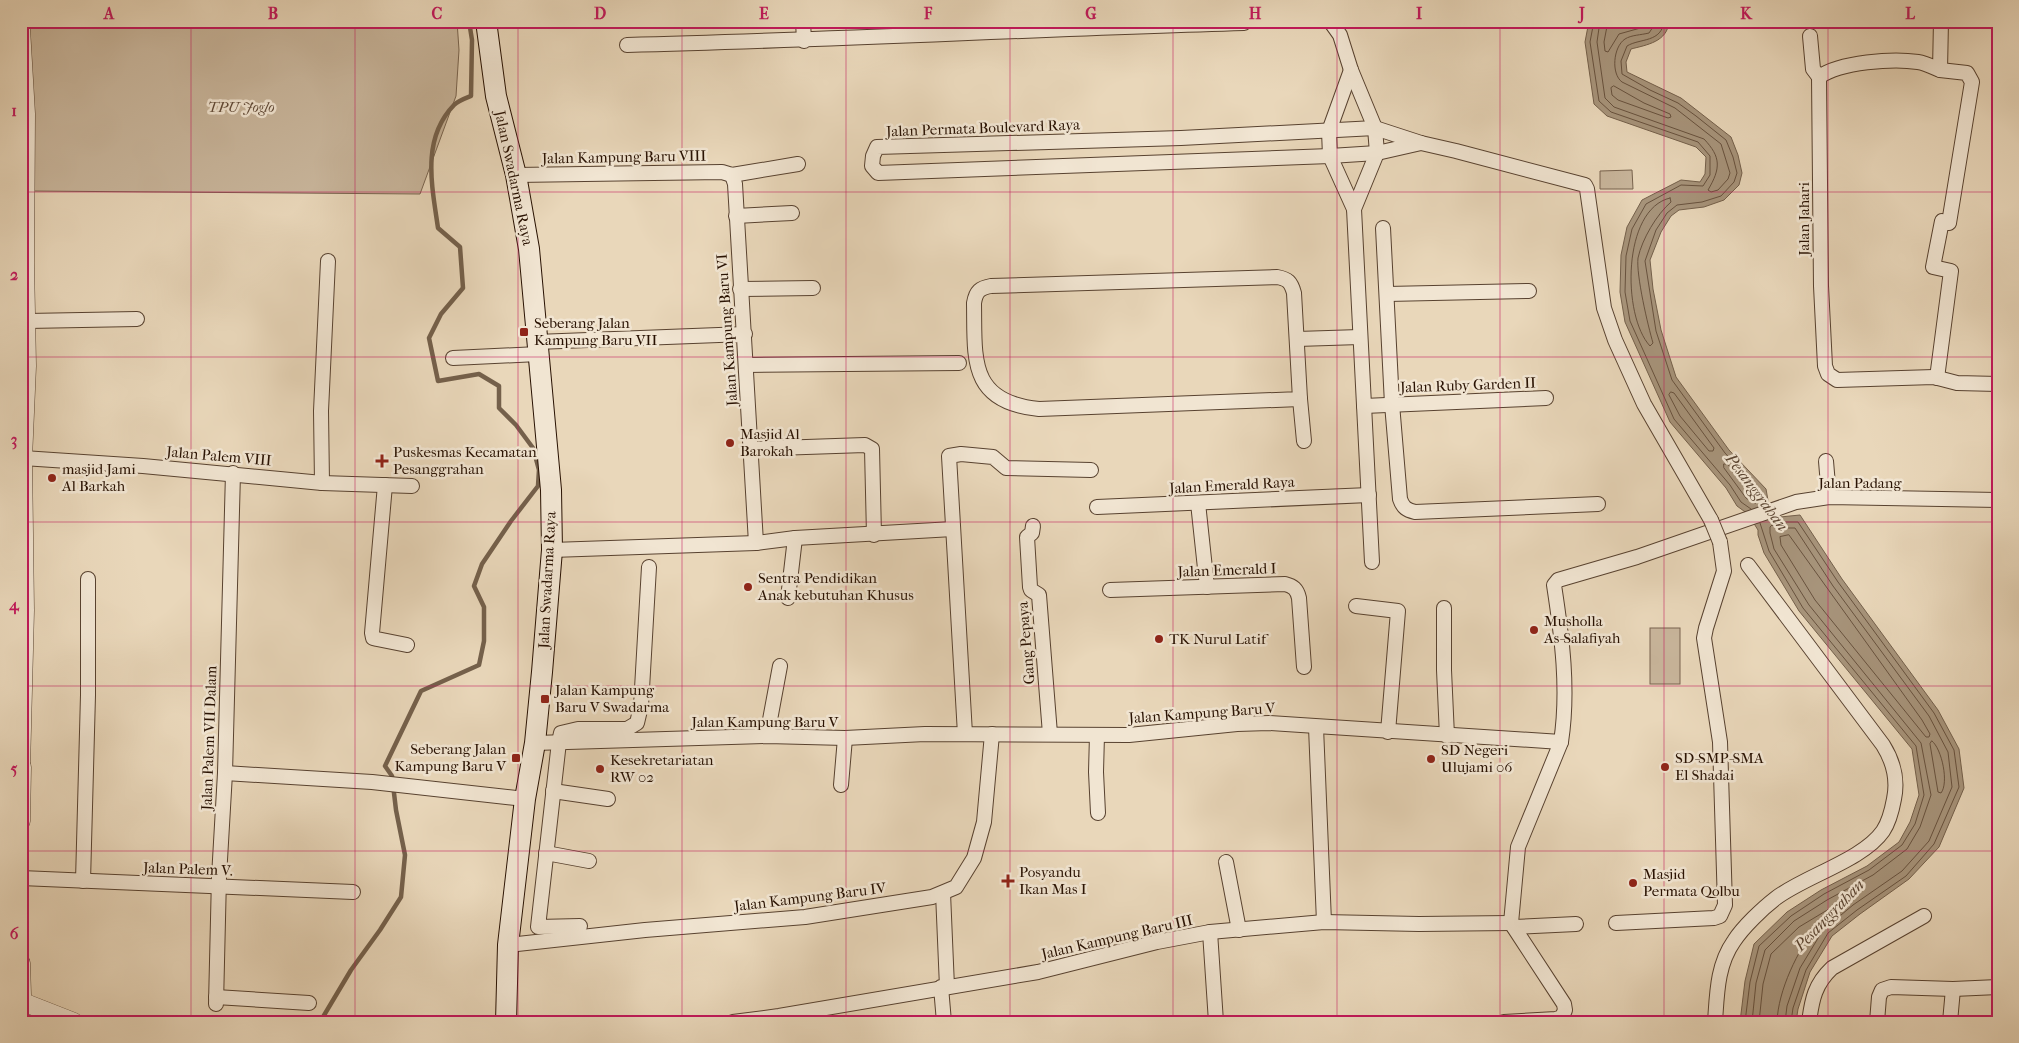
<svg xmlns="http://www.w3.org/2000/svg" width="2019" height="1043" font-family="'IM FELL French Canon',serif">
<style>
.green{fill:#c8b59b;stroke:#78634e}
.water{fill:#a7947b;stroke:#74604b}
.lines{fill:none;stroke-linecap:round;stroke-linejoin:round}
.shore{stroke:#68523e;stroke-width:1}
.stream{stroke:#74604b;stroke-width:4.5}
.minor-casing{stroke:#584230;stroke-width:16}
.tertiary-casing{stroke:#584230;stroke-width:19}
.secondary-casing{stroke:#281102;stroke-width:22}
.minor{stroke:#f1e5d2;stroke-width:14}
.tertiary{stroke:#f1e5d2;stroke-width:18}
.secondary{stroke:#f1e5d2;stroke-width:20}
.minor-bridge-casing{stroke:#584230;stroke-width:16;stroke-linecap:butt}
.minor-bridge{stroke:#f1e5d2;stroke-width:14}
.grid{fill:none;stroke:#c2185b;stroke-width:1;stroke-opacity:0.55}
.poi-dot{fill:#8f2418;stroke:#f1e5d2;stroke-width:2}
.labels{text-anchor:middle;dominant-baseline:central;stroke-width:5;stroke-linejoin:round;paint-order:stroke}
.park-label{font-size:15px;font-style:italic;fill:#604a38;stroke:#f1e5d2}
.street-label{font-size:15px;fill:#281102;stroke:#f1e5d2}
.poi-label{font-size:15px;fill:#281102;stroke:#f1e5d2;text-anchor:start}
.water-label{font-size:16px;font-style:italic;fill:#5b4532;stroke:#f1e5d2}
.neatline{fill:none;stroke:#c2185b;stroke-width:2}
.grid-label{font-size:16px;text-anchor:middle;font-weight:bold;fill:#c2185b}
</style>
<rect width="100%" height="100%" fill="#e9d7ba"/>
<filter id="stains"><feTurbulence type="fractalNoise" baseFrequency=".004" numOctaves="4"/><feColorMatrix values="0 0 0 0 .2 0 0 0 0 .09 0 0 0 0 .02 0 0 0 .5 -.17"/></filter>
<radialGradient id="worn" r=".72"><stop offset=".6" stop-color="#630" stop-opacity="0"/><stop offset="1" stop-color="#630" stop-opacity=".3"/></radialGradient>
<g class="green">
<polygon points="24,21 457,21 459,50 456,96 420,194 30,191"/>
<polygon points="1632,170 1633,189 1600,189 1600,171"/>
<rect x="1650" y="628" width="30" height="56"/>
</g>
<path class="water" d="M1589,21H1669C1668,42 1646,45 1631,49L1626,62L1627,72L1681,98L1699,112L1731,137L1738,155L1742,173L1739,185L1724,200L1704,207L1679,210L1671,216L1661,232L1650,260L1653,289L1661,330L1676,377L1729,450L1766,489L1769,506L1780,517L1800,515L1842,579L1938,710L1959,749L1964,788L1939,847L1909,879L1860,914L1832,936L1810,972L1798,1009L1796,1022H1740L1745,981L1754,944L1787,912L1821,890L1867,866L1899,842L1910,822L1919,795L1912,749L1799,611L1764,553L1758,535V530L1748,514L1737,506L1726,488L1670,422L1625,322L1620,292L1621,255L1627,227L1642,200L1681,180L1700,182L1705,174L1706,157L1696,147L1607,116L1594,104L1585,42Z"/>
<g class="lines">
<g class="shore">
<polyline points="1594,21 1590,42 1599,101 1611,112 1698,142 1710,156 1710,175 1703,186 1681,185 1646,204 1632,229 1626,256 1625,292 1630,321 1674,419 1730,485 1741,502 1751,509"/>
<path d="M1600,21L1597,42L1605,98L1614,107L1704,139C1721,157 1721,168 1708,190L1711,192L1718,190L1728,179L1730,173L1721,144L1675,108L1622,82C1611,74 1613,47 1625,39C1631,35 1641,35 1649,33L1657,21"/>
<polyline points="1608,21 1604,42 1605,51 1608,52 1619,34 1644,27 1649,21"/>
<path d="M1664,21C1662,43 1640,38 1627,46L1621,61L1622,74L1650,90L1678,103L1696,116L1726,140L1733,157L1737,173L1734,182L1721,196L1702,202L1677,205L1667,213L1656,230L1645,261L1656,331L1672,380L1725,453L1761,491L1764,505"/>
<polygon points="1614,86 1644,103 1670,114 1671,117 1668,118 1618,100 1612,95 1611,88"/>
<path d="M1670,198L1671,202C1657,214 1642,239 1638,258C1636,275 1648,326 1653,343L1650,346C1622,316 1622,209 1670,198Z"/>
<polygon points="1671,392 1674,393 1714,448 1713,451 1709,451 1680,416 1669,395"/>
<path d="M1724,464H1727C1737,473 1758,489 1756,503H1753L1746,498L1724,468Z"/>
<polyline points="1774,518 1780,522 1798,522 1838,582 1934,713 1954,750 1959,787 1934,844 1906,876 1857,910 1828,933 1806,970 1793,1008 1791,1022"/>
<polygon points="1789,535 1922,720 1930,734 1929,737 1926,737 1815,600 1781,545 1780,537"/>
<path d="M1932,741C1942,749 1949,783 1941,793L1938,792L1930,744Z"/>
<polyline points="1745,1022 1750,982 1759,946 1791,916 1824,894 1869,870 1902,845 1915,824 1924,795 1916,746 1803,608 1769,551 1760,523"/>
<polyline points="1752,1022 1756,983 1765,950 1794,921 1827,900 1873,875 1907,849 1920,827 1931,795 1921,743 1809,605 1774,549 1770,533 1770,527 1772,525 1779,528 1795,528 1833,586 1929,716 1948,752 1952,787 1929,841 1902,871 1853,905 1823,930 1800,968 1787,1006 1785,1022"/>
<path d="M1759,1022L1763,984L1771,954L1799,927L1834,906L1835,910C1829,914 1822,919 1817,925C1798,950 1778,990 1777,1022"/>
</g>
<path class="stream" d="M320,1022L351,970L380,930L401,897L405,855L396,810L392,776L385,766L421,691L479,665L484,641V607L474,586L482,564L511,521L538,486L539,470L533,448L516,425L499,408V386L479,374L438,381L429,338L441,314L463,288L460,247L438,228C432,186 421,139 454,105C458,101 466,98 471,96L472,40L469,21"/>
<defs>
<g id="minor">
<polyline points="803,21 804,41"/>
<polyline points="1330,21 1340,35 1351,70 1375,128 1377,153 1354,209 1372,562"/>
<path d="M1941,21L1940,70C1933,67 1925,63 1918,62C1893,58 1840,62 1819,77L1821,286L1825,366L1828,374L1837,380L1934,377L1957,383L1998,384"/>
<polyline points="1810,36 1813,69 1819,77"/>
<path d="M627,45C832,40 1038,29 1244,23"/>
<polyline points="1351,70 1329,131 1330,156 1354,209"/>
<polygon points="1375,128 1421,143 1377,153 1330,156 878,173 872,166 873,156 877,147 1181,138"/>
<polyline points="1421,143 1456,151 1585,185 1587,189 1604,308 1615,340 1644,404 1711,520"/>
<polyline points="516,175 722,172 732,175 798,164"/>
<polyline points="732,175 735,184 756,543"/>
<polyline points="736,216 792,213"/>
<path d="M1383,228L1392,404L1400,499C1403,508 1407,510 1415,512L1598,504"/>
<path d="M1277,277C1288,279 1291,282 1294,293L1300,399L1039,409C968,402 975,358 974,303C976,291 980,288 991,286Z"/>
<polyline points="740,289 813,288"/>
<polyline points="1387,294 1529,291"/>
<polyline points="27,321 137,319"/>
<polyline points="1297,339 1360,337"/>
<polyline points="536,342 745,334"/>
<polyline points="453,358 538,354"/>
<polyline points="746,365 959,363"/>
<polyline points="1937,378 1951,271 1933,267 1942,221 1949,223 1972,82 1967,73 1940,70"/>
<polyline points="1300,399 1304,441"/>
<polyline points="1364,406 1546,398"/>
<polyline points="751,449 865,445 872,449 874,535"/>
<polyline points="23,458 143,466 322,483 412,486"/>
<polyline points="1826,461 1829,497"/>
<polyline points="322,483 321,411 328,261"/>
<polyline points="385,485 372,633 373,638 377,639 407,645"/>
<polyline points="1198,503 1207,587"/>
<polyline points="1097,507 1369,495"/>
<polyline points="1033,526 1032,533 1027,537 1030,587 1031,590 1039,595 1050,734"/>
<polyline points="552,550 756,543 795,538 953,529"/>
<path d="M1110,590L1285,584C1293,586 1297,589 1299,598L1304,667"/>
<polyline points="788,598 795,538"/>
<polyline points="1356,606 1398,611 1388,732"/>
<polyline points="1444,608 1444,670 1447,736"/>
<polyline points="1316,727 1324,922"/>
<polyline points="965,734 949,456 961,454 993,457 1006,468 1091,470"/>
<polyline points="1097,735 1096,772 1098,813"/>
<polyline points="767,736 780,666"/>
<polyline points="535,743 767,736 845,738 925,734 1129,735 1237,724 1269,723 1561,742"/>
<polyline points="225,773 372,782 525,799"/>
<polyline points="841,785 845,738"/>
<polyline points="553,791 608,799"/>
<polyline points="546,853 589,861"/>
<polyline points="1226,862 1239,930"/>
<polyline points="21,878 353,892"/>
<polyline points="83,881 88,695 88,579"/>
<polyline points="943,893 947,987"/>
<path d="M1511,923L1518,847L1561,742C1569,690 1562,637 1554,585L1558,580L1637,557L1796,502L1829,497L1998,500"/>
<polyline points="1616,923 1714,918 1720,916 1725,905 1720,742 1704,638 1706,628 1724,571 1720,542"/>
<polyline points="580,926 538,927 559,742 561,733 578,729 627,729 637,723 641,706 649,567"/>
<polyline points="1514,927 1576,924"/>
<polyline points="1210,932 1216,1022"/>
<polyline points="508,945 645,930 805,917 932,897 956,887 974,858 984,822 992,734"/>
<polyline points="941,987 944,1022"/>
<polyline points="216,997 309,1003"/>
<polyline points="216,1004 219,877 225,773 233,473"/>
<polyline points="733,1022 779,1016 1038,972 1157,942 1210,932 1324,922 1419,924 1511,923"/>
<polyline points="1504,1022 1556,1019 1562,1017 1565,1010 1564,1004 1511,923"/>
<path d="M1715,1022C1717,994 1717,965 1734,941C1743,927 1763,908 1776,898C1805,876 1863,860 1883,831C1889,822 1892,810 1894,799C1898,780 1893,761 1883,745L1748,565"/>
<path d="M1809,1022C1812,999 1815,984 1832,968L1924,916"/>
<polyline points="1877,1022 1879,997 1882,990 1891,987 1953,989 1998,987"/>
<polyline points="1950,1022 1953,989"/>
</g>
<g id="tertiary">
<polyline points="21,29 26,114 25,263 27,366 23,458 25,610 21,767"/>
<polyline points="21,821 22,767"/>
<polyline points="21,963 22,995 23,1002 74,1022"/>
</g>
<polyline id="secondary" points="486,21 496,96 516,175 529,249 551,490 552,550 542,672 535,743 525,799 508,945 506,1022"/>
</defs>
<use href="#minor" class="minor-casing"/>
<use href="#tertiary" class="tertiary-casing"/>
<use href="#secondary" class="secondary-casing"/>
<use href="#minor" class="minor"/>
<use href="#tertiary" class="tertiary"/>
<use href="#secondary" class="secondary"/>
<defs>
<polyline id="minor-bridge" points="1711,520 1720,542"/>
</defs>
<use href="#minor-bridge" class="minor-bridge-casing"/>
<use href="#minor-bridge" class="minor-bridge"/>
</g>
<path class="grid" d="M191,21V1022M355,21V1022M518,21V1022M682,21V1022M846,21V1022M1010,21V1022M1173,21V1022M1337,21V1022M1500,21V1022M1664,21V1022M1828,21V1022M21,192H1998M21,357H1998M21,522H1998M21,686H1998M21,851H1998"/>
<g class="poi-dot">
<rect x="519" y="327" width="10" height="10" rx="2.5"/>
<circle cx="730" cy="443" r="5"/>
<path d="M379.5 453.5h5v5h5v5h-5v5h-5v-5h-5v-5h5z"/>
<circle cx="52" cy="478" r="5"/>
<circle cx="748" cy="587" r="5"/>
<circle cx="1534" cy="630" r="5"/>
<circle cx="1159" cy="639" r="5"/>
<rect x="540" y="694" width="10" height="10" rx="2.5"/>
<rect x="511" y="753" width="10" height="10" rx="2.5"/>
<circle cx="1431" cy="759" r="5"/>
<circle cx="1665" cy="767" r="5"/>
<circle cx="600" cy="769" r="5"/>
<path d="M1005.5 873.5h5v5h5v5h-5v5h-5v-5h-5v-5h5z"/>
<circle cx="1633" cy="883" r="5"/>
</g>
<g class="labels">
<g class="park-label">
<text x="241" y="107">TPU Joglo</text>
</g>
<g class="street-label">
<text transform="translate(983 128) rotate(-2)">Jalan Permata Boulevard Raya</text>
<text transform="translate(624 157) rotate(-1)">Jalan Kampung Baru VIII</text>
<text transform="translate(514 178) rotate(78)">Jalan Swadarma Raya</text>
<text transform="translate(1804 219) rotate(-90)">Jalan Jahari</text>
<text transform="translate(727 330) rotate(-94)">Jalan Kampung Baru VI</text>
<text transform="translate(1468 385) rotate(-2)">Jalan Ruby Garden II</text>
<text transform="translate(219 456) rotate(5)">Jalan Palem VIII</text>
<text x="1860" y="483">Jalan Padang</text>
<text transform="translate(1232 485) rotate(-3)">Jalan Emerald Raya</text>
<text transform="translate(1227 570) rotate(-2)">Jalan Emerald I</text>
<text transform="translate(547 580) rotate(-87)">Jalan Swadarma Raya</text>
<text transform="translate(1026 643) rotate(-95)">Gang Pepaya</text>
<text transform="translate(1202 713) rotate(-4)">Jalan Kampung Baru V</text>
<text x="765" y="722">Jalan Kampung Baru V</text>
<text transform="translate(209 738) rotate(-88)">Jalan Palem VII Dalam</text>
<text transform="translate(188 869) rotate(2)">Jalan Palem V.</text>
<text transform="translate(810 897) rotate(-7)">Jalan Kampung Baru IV</text>
<text transform="translate(1117 937) rotate(-13)">Jalan Kampung Baru III</text>
</g>
<g class="poi-label">
<text x="534" y="323">Seberang Jalan<tspan x="534" dy="17">Kampung Baru VII</tspan></text>
<text x="740" y="434">Masjid Al<tspan x="740" dy="17">Barokah</tspan></text>
<text x="393" y="452">Puskesmas Kecamatan<tspan x="393" dy="17">Pesanggrahan</tspan></text>
<text x="62" y="469">masjid Jami<tspan x="62" dy="17">Al Barkah</tspan></text>
<text x="758" y="578">Sentra Pendidikan<tspan x="758" dy="17">Anak kebutuhan Khusus</tspan></text>
<text x="1544" y="621">Musholla<tspan x="1544" dy="17">As-Salafiyah</tspan></text>
<text x="1169" y="639">TK Nurul Latif</text>
<text x="555" y="690">Jalan Kampung<tspan x="555" dy="17">Baru V Swadarma</tspan></text>
<text x="506" y="749" text-anchor="end">Seberang Jalan<tspan x="506" dy="17">Kampung Baru V</tspan></text>
<text x="1441" y="750">SD Negeri<tspan x="1441" dy="17">Ulujami 06</tspan></text>
<text x="1675" y="758">SD-SMP-SMA<tspan x="1675" dy="17">El Shadai</tspan></text>
<text x="610" y="760">Kesekretariatan<tspan x="610" dy="17">RW 02</tspan></text>
<text x="1019" y="872">Posyandu<tspan x="1019" dy="17">Ikan Mas I</tspan></text>
<text x="1643" y="874">Masjid<tspan x="1643" dy="17">Permata Qolbu</tspan></text>
</g>
<g class="water-label">
<text transform="translate(1757 492) rotate(53)">Pesanggrahan</text>
<text transform="translate(1829 915) rotate(-46)">Pesanggrahan</text>
</g>
</g>
<rect width="2019" height="1043" fill="none" stroke="#e9d7ba" stroke-width="55"/>
<rect x="28" y="28" width="1964" height="988" class="neatline"/>
<g class="grid-label">
<text x="109" y="19">A</text>
<text x="273" y="19">B</text>
<text x="437" y="19">C</text>
<text x="600" y="19">D</text>
<text x="764" y="19">E</text>
<text x="928" y="19">F</text>
<text x="1091" y="19">G</text>
<text x="1255" y="19">H</text>
<text x="1419" y="19">I</text>
<text x="1582" y="19">J</text>
<text x="1746" y="19">K</text>
<text x="1910" y="19">L</text>
<text x="14" y="116">1</text>
<text x="14" y="280">2</text>
<text x="14" y="445">3</text>
<text x="14" y="610">4</text>
<text x="14" y="774">5</text>
<text x="14" y="939">6</text>
</g>
<rect width="100%" height="100%" filter="url(#stains)"/>
<rect width="100%" height="100%" fill="url(#worn)"/>
</svg>
